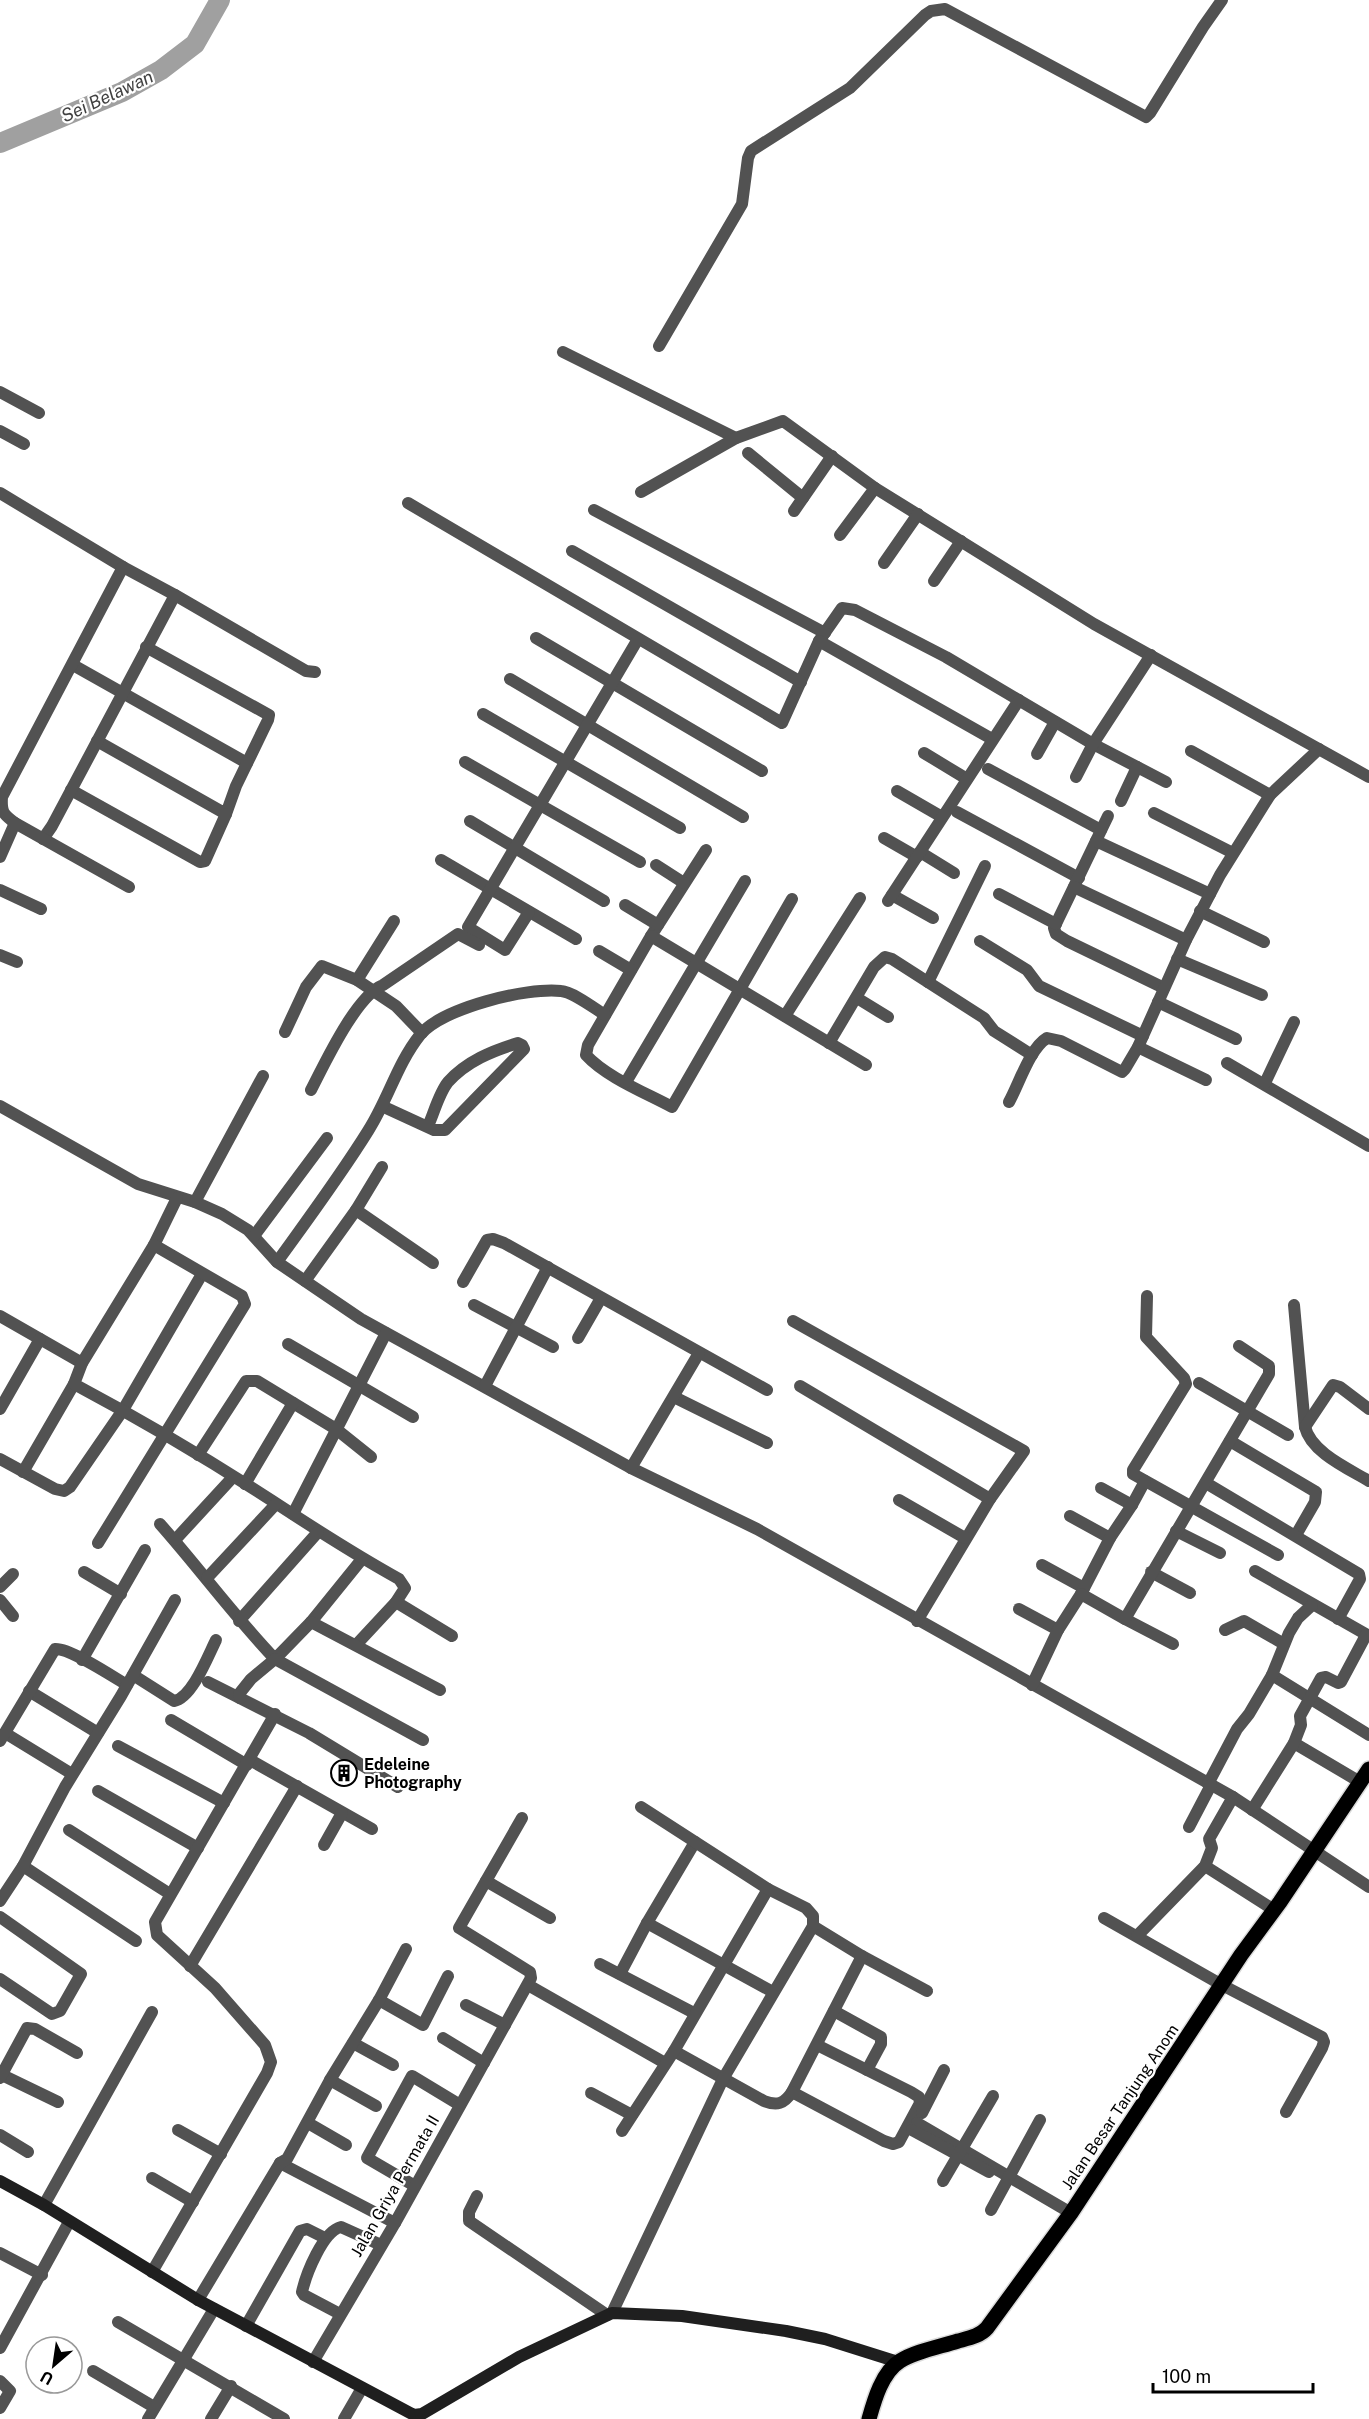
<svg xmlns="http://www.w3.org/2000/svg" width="1369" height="2419" font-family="'Public Sans',sans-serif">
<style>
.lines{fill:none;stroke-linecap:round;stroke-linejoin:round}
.river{stroke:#a0a0a0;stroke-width:20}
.primary-casing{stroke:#dbdbdb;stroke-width:18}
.street{stroke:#525252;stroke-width:12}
.secondary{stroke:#1f1f1f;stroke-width:12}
.primary{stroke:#000;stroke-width:15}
.labels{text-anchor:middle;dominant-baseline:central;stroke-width:4.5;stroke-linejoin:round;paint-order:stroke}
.poi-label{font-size:16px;font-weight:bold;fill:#000;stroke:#fff;text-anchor:start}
.street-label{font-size:16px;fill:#000;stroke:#fff}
.water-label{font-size:18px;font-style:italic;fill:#414141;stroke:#fff}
</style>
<rect width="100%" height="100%" fill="#fff"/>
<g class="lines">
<polyline class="river" points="0,143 122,92 161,70 195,44 220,0"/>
<defs>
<path id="primary" d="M869,2419C874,2401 882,2372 900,2361C916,2351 939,2347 958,2341C969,2338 980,2336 987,2328L1071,2213L1241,1955L1280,1902L1369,1769"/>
</defs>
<use href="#primary" class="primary-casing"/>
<g class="street">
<polyline points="659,346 742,204 748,158 751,151 850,88 925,15 931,11 945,9 1146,117 1150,113 1203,27 1222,0"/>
<polyline points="563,352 736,438"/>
<polyline points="0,392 39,413"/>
<polyline points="0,431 24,444"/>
<polyline points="748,453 803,498"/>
<polyline points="641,492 736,438 783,421 875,488 1094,624 1369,777"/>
<polyline points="0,493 123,567"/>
<polyline points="408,503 782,723 819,641 842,608 855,610 946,657 1093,744 1166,782"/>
<polyline points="594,510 825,633"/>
<polyline points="794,511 832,456"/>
<polyline points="840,535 875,488"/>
<polyline points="572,551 801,682"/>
<polyline points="884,563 918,514"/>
<polyline points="934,581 961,541"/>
<polyline points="175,595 306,671 315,672"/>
<polyline points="536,638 762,771"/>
<polyline points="819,641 992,739"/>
<polyline points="73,665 247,763"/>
<polyline points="510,679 743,817"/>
<polyline points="483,714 680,828"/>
<polyline points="97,741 226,814 236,786 268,720 269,715 146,647"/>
<polyline points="1191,751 1270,795"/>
<polyline points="924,753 967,779"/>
<polyline points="1037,754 1055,722"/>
<polyline points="465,762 640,862"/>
<polyline points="988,769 1101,830"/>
<polyline points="1076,777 1093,744 1151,655"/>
<polyline points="71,790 200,862 205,861 226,814"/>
<polyline points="897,791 942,817"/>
<polyline points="1121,801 1137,767"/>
<polyline points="957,812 1079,878"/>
<polyline points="1154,813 1233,853"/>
<polyline points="1108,816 1054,928 1056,934 1067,941 1164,988"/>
<polyline points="470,821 604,901"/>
<path d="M15,823C3,814 1,812 2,797L123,567L175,595L52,826L43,839"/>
<polyline points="884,838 917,857"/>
<polyline points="1096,841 1210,894"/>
<path d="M706,850L651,936L588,1045L586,1055C606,1077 646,1093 672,1107L792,899"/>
<polyline points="920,852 954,873"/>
<polyline points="0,857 15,823 129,887"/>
<polyline points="441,860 576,939"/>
<polyline points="656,865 684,883"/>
<polyline points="1074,887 1186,940"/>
<polyline points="0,890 41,909"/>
<polyline points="999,894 1056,924"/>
<polyline points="892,895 933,918"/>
<polyline points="888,901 1019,700"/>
<polyline points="625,905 658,925"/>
<polyline points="1200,911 1264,942"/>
<polyline points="529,912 505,950 468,927 638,639"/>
<polyline points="651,936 866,1065"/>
<polyline points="980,941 1027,970 1039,986 1143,1036"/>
<polyline points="599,951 631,970"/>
<polyline points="0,955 17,962"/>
<polyline points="1177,959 1262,995"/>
<polyline points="357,980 394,921"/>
<polyline points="928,982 985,866"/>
<polyline points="857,998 888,1017"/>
<polyline points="1158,1002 1236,1039"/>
<polyline points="785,1016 860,898"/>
<polyline points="285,1032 306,987 322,966 357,980 396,1006 422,1033"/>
<polyline points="829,1043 874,967 885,957 892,959 984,1018 994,1031 1032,1055"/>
<polyline points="1138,1047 1206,1080"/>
<polyline points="1227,1063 1369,1146"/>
<polyline points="626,1082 745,881"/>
<polyline points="1265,1083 1294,1022"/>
<path d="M311,1090C325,1063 356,996 383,985L458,934L479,945"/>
<path d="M1009,1102C1019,1084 1030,1048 1047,1038L1061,1041L1122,1072L1125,1069L1138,1047L1186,940L1220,875L1270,795L1319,749"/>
<polyline points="0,1106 138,1184 195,1202 222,1214 248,1230 277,1262 361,1319 631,1468 757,1529 1233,1797 1369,1887"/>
<path d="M384,1107L434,1130H445L524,1049L522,1045L518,1043C492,1051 467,1061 448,1082C439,1093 434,1113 428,1126"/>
<polyline points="195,1202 263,1076"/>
<polyline points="356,1210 433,1263"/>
<polyline points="254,1236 327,1138"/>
<polyline points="154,1245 177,1198"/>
<path d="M277,1262C308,1219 340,1176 368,1131C388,1100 397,1064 420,1035C442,1008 527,987 561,991C573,992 594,1008 605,1015"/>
<polyline points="305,1281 356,1210 382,1167"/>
<polyline points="463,1282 487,1240 493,1239 504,1243 767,1390"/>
<polyline points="1147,1296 1146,1337 1184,1378 1186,1384 1133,1470 1133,1474 1278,1555"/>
<polyline points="474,1305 553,1347"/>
<path d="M1294,1305L1305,1427C1311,1452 1347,1468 1369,1481"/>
<polyline points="0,1316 82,1363"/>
<polyline points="793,1321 1024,1451 990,1499 917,1621"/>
<polyline points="578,1338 601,1298"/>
<polyline points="288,1344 413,1417"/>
<polyline points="1199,1383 1288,1435"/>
<polyline points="485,1386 548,1267"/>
<polyline points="800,1386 990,1499"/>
<polyline points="674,1397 767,1443"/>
<polyline points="0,1409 40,1339"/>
<polyline points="1305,1427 1333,1385 1340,1387 1369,1409"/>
<polyline points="1230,1441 1316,1492 1315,1502 1296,1535"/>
<polyline points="198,1455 246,1381 257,1381 336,1429 371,1457"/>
<polyline points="0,1459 55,1489 64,1491 70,1487 123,1410 202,1274"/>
<polyline points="631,1468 699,1353"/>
<polyline points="23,1472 74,1384"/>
<polyline points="1206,1483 1359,1574 1360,1579 1338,1619"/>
<polyline points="245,1484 293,1403"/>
<polyline points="1101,1488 1132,1505"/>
<polyline points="899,1500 965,1538"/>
<polyline points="293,1514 386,1333"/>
<polyline points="1070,1516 1110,1538"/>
<path d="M160,1524C199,1568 234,1616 275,1659L311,1622L362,1559"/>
<polyline points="1176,1531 1220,1553"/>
<polyline points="175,1540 233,1477"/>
<path d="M98,1543L245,1304L242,1296L154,1245L82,1363L74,1384C149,1424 223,1468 294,1515C328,1537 363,1559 399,1579L405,1588L396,1602L356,1645"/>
<polyline points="1042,1565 1084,1588"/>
<polyline points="1255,1571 1369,1636"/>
<polyline points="84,1572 121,1594"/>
<polyline points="1151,1572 1190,1593"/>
<polyline points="207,1578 276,1504"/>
<polyline points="0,1587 13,1574"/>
<polyline points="1081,1594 1110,1538 1132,1505 1145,1481"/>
<polyline points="0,1600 13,1616"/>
<polyline points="396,1602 452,1636"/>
<polyline points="1019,1609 1058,1630"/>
<polyline points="1125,1619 1173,1644"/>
<polyline points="239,1621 318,1532"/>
<polyline points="311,1622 440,1690"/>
<polyline points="1225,1630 1244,1621 1284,1644"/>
<polyline points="82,1660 145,1550"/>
<path d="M133,1675L174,1701C192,1698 208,1656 216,1640"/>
<polyline points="1272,1675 1369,1735"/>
<polyline points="208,1682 309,1733 398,1787"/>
<polyline points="1032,1685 1058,1630 1081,1594 1125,1619 1269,1374 1269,1366 1239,1346"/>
<polyline points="29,1691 98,1733"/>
<polyline points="240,1698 239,1694 251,1679 275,1659 423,1740"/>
<polyline points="171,1720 247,1765"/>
<polyline points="5,1733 72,1774"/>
<path d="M0,1741L55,1649C70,1648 112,1676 127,1685"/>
<polyline points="1294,1743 1360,1782"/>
<polyline points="118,1746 224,1803"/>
<polyline points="250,1760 372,1829"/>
<polyline points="1208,1784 1237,1729 1249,1714 1272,1675 1289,1633 1298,1618 1312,1605"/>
<polyline points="98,1791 198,1848"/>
<polyline points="1252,1810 1294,1743 1301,1725 1300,1716 1321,1678 1326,1677 1338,1683 1341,1682 1366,1635"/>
<polyline points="1189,1827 1211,1785"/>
<polyline points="69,1830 170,1894"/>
<polyline points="324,1845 342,1813"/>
<polyline points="23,1866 136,1941"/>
<polyline points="1205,1866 1274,1910"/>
<polyline points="486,1881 550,1918"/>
<polyline points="0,1901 23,1866 65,1787 121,1696 175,1600"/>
<polyline points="0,1917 81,1974 60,2011 52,2014 0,1979"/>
<polyline points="1104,1918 1222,1985 1322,2037 1324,2042 1322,2048 1286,2112"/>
<polyline points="647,1923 773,1992"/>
<polyline points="1137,1936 1205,1866 1212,1848 1209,1839 1233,1797"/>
<polyline points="862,1956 927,1991"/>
<polyline points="600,1964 694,2013"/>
<polyline points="190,1966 297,1786"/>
<polyline points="620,1974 647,1923 695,1842"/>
<polyline points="528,1985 665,2063"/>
<polyline points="379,2000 423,2025 448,1976"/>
<polyline points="466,2005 505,2025"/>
<polyline points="834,2011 881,2037 881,2044 867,2070"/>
<polyline points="443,2038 484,2063"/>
<polyline points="353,2043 393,2065"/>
<path d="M674,2051L764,2101C777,2106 784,2104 792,2092L862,1956L813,1926"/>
<polyline points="0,2074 58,2102"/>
<polyline points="0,2078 27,2028 35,2029 77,2053"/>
<polyline points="330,2080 376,2106"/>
<polyline points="792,2092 884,2141 893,2144 899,2142 920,2103 919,2097 911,2092 817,2045"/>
<polyline points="591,2093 632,2115"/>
<polyline points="922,2113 944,2070"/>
<polyline points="308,2123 346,2145"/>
<polyline points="917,2123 1071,2213"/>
<polyline points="178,2130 221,2154"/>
<polyline points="912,2130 989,2172"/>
<polyline points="622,2131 674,2051 768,1889"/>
<polyline points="0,2135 28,2152"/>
<polyline points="280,2163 395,2223"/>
<polyline points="152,2178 193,2202"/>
<polyline points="943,2181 993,2096"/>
<polyline points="415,2186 367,2158 412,2076 460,2105"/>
<polyline points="477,2196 469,2212 469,2221 607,2315"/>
<polyline points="44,2205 152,2012"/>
<polyline points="991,2210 1040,2120"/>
<polyline points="0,2253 42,2275"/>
<polyline points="152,2272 267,2073 271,2062 265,2045 215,1988 157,1935 155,1922 275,1714"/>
<polyline points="198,2300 280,2163 287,2159 330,2080 379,2000 406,1949"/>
<polyline points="612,2313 723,2079 813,1926 813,1916 806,1908 768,1889 641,1807"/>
<path d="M340,2314L304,2295L302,2292C306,2274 323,2231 341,2227L381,2245"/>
<polyline points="118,2322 284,2419"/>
<polyline points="246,2326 300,2231 307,2229 325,2238"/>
<polyline points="0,2348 69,2222"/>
<polyline points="313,2362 395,2223 531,1978 530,1972 459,1928 522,1818"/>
<polyline points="93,2371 154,2407"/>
<polyline points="0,2381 10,2391 0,2408"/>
<polyline points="148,2419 214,2309"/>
<polyline points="211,2419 231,2386"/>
<polyline points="344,2419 362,2388"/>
</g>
<polyline class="secondary" points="0,2181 44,2205 198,2300 414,2415 422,2414 519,2357 612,2313 682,2316 786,2331 825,2339 898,2362"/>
<use href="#primary" class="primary"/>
</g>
<defs>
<symbol id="building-ring" viewBox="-11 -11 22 22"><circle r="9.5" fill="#fff" stroke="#000" stroke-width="1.5"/><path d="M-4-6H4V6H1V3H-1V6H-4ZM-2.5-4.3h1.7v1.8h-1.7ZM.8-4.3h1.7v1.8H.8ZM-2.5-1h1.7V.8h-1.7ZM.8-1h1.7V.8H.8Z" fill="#000"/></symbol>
</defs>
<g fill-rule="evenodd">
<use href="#building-ring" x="329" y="1758" width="30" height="30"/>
</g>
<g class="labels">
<g class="poi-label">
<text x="364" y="1764">Edeleine<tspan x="364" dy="18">Photography</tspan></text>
</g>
<g class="street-label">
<text transform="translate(1120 2107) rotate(-56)">Jalan Besar Tanjung Anom</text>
<text transform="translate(395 2186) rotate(-60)">Jalan Griya Permata II</text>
</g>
<g class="water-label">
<text transform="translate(107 96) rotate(-25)">Sei Belawan</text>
</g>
</g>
<g transform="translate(54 2365) rotate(209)"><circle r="28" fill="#ffffff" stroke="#999999" stroke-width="1.5"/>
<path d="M0-4.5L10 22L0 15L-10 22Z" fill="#000000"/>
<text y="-9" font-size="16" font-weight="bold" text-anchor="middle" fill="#000000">U</text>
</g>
<path d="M1153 2383v9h160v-9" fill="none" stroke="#000000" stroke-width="3"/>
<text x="1162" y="2383" font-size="18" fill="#000000" stroke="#ffffff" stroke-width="4.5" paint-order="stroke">100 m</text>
</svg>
